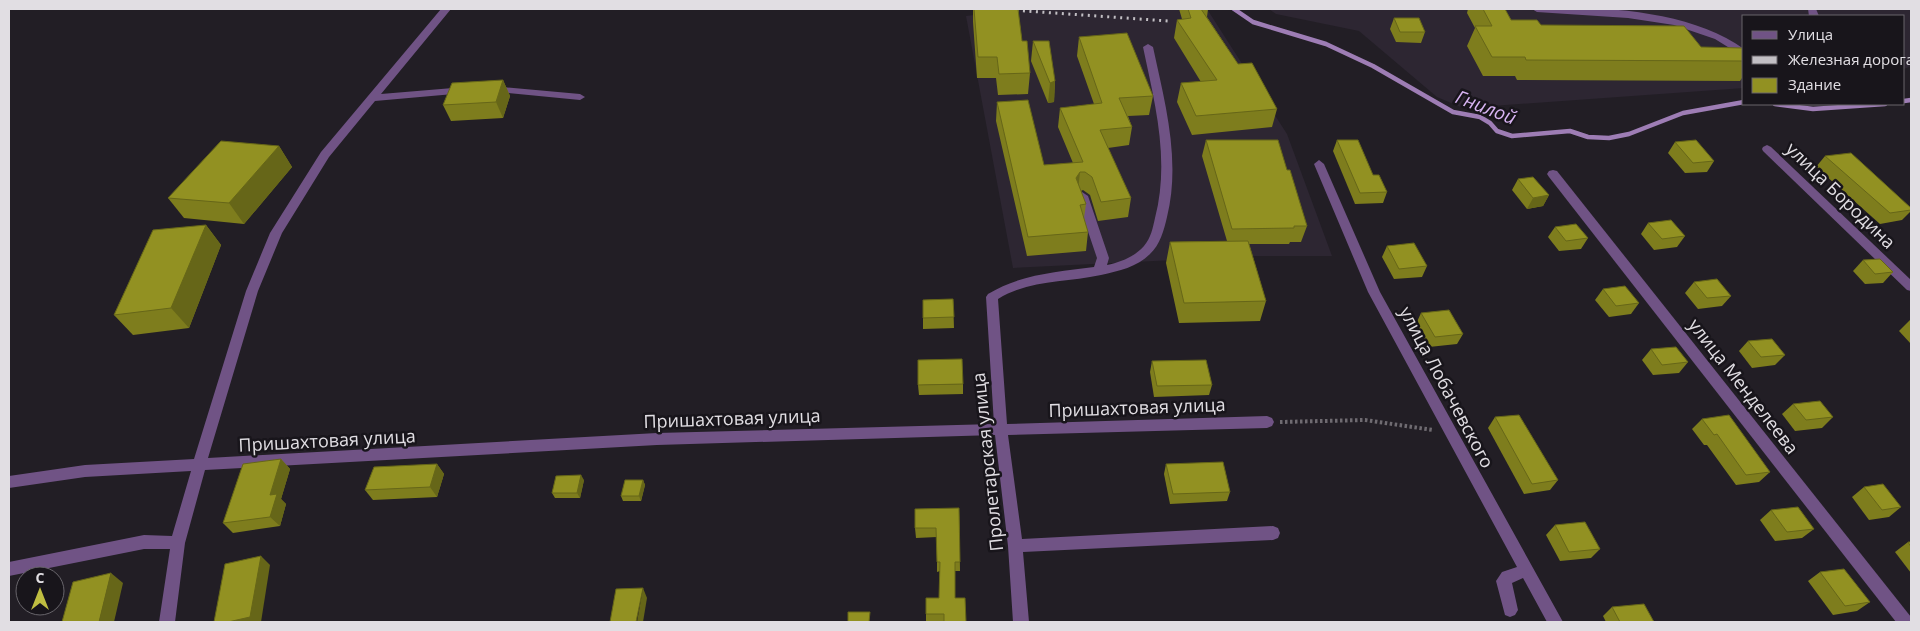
<svg xmlns="http://www.w3.org/2000/svg" width="1920" height="631" font-family="'Open Sans',sans-serif">
<style>
.built{fill:#2d2632}
.lines{fill:none;stroke-linecap:round;stroke-linejoin:round}
.stream{stroke:#9e7db5;stroke-width:4.5}
.path{stroke:#6f6b71;stroke-width:4;stroke-dasharray:2.5 2.5;stroke-linecap:butt}
.minor{fill:#705385;fill-rule:evenodd}
.rail{stroke:#c2bfc4;stroke-width:3;stroke-dasharray:2 4.5;stroke-linecap:butt}
.wall{fill:#7e7d1d}
.shaded-wall{fill:#666618}
.building{fill:#929122;stroke:#666618}
.labels{text-anchor:middle;dominant-baseline:central;stroke-width:5;stroke-linejoin:round;paint-order:stroke}
.street-label{font-size:18px;fill:#e1dee3;stroke:#18151b}
.water-label{font-size:19px;font-style:italic;fill:#d8b4f3;stroke:#18151b}
</style>
<rect width="100%" height="100%" fill="#221e25"/>
<g class="built">
<polygon points="1024,9 1207,9 1287,134 1332,256 1256,256 1013,268 966,16"/>
<polygon points="1269,9 1911,9 1911,66 1904,69 1904,16 1744,16 1744,88 1463,108 1437,97 1359,31 1276,14"/>
</g>
<g class="lines">
<g class="stream">
<polyline points="1234,9 1253,22 1326,44 1373,66 1453,112 1480,117 1490,123 1497,131 1512,136 1570,131 1588,137 1609,138 1629,134 1683,113 1744,102"/>
<polyline points="1904,101 1911,100"/>
<polyline points="1775,104 1813,109 1885,104"/>
</g>
<polyline class="path" points="1280,422 1365,420 1433,430"/>
<g class="minor">
<path d="M441,9H451L381,94L465,87L470,90L465,93L375,101L329,157L282,233L258,291L208,458L657,433L994,424L986,297L988,294C1021,274 1057,272 1094,267L1097,258L1076,196L1078,193L1082,192L1088,196L1109,258L1107,265C1121,262 1134,257 1144,246C1151,238 1153,227 1155,218C1170,160 1155,104 1143,47L1148,44L1153,47C1165,103 1181,160 1167,217C1164,230 1160,245 1150,254C1137,267 1119,271 1101,275C1065,283 1031,279 998,299L1007,424L1267,416L1272,418L1274,422L1272,426L1267,428L1008,435L1022,539L1273,526L1278,528L1280,533L1278,538L1273,540L1023,552L1029,622H1013L1008,546L995,435L657,445L205,470L185,543L175,622H159L170,549H144L9,576V562L144,535L172,536L191,471L85,477L9,488V476L85,465L194,459L246,291L270,233L321,152Z"/>
<path d="M1532,9C1597,5 1690,10 1744,49V57L1715,39L1674,25L1628,18L1537,12Z"/>
<polygon points="1808,9 1816,9 1819,16 1809,16"/>
<polygon points="490,86 580,94 585,97 580,100 486,91 486,87"/>
<polygon points="1767,145 1771,147 1911,280 1911,291 1907,290 1763,151 1762,149 1763,147"/>
<polygon points="1319,160 1324,164 1380,292 1563,622 1547,622 1523,578 1512,583 1518,610 1515,615 1510,617 1505,615 1496,581 1502,572 1517,567 1368,292 1314,164"/>
<polygon points="1553,170 1557,171 1911,617 1911,622 1896,622 1549,177 1547,174 1549,171"/>
</g>
<polyline class="rail" points="997,9 1168,21"/>
</g>
<g class="wall">
<polygon points="973,9 1018,9 1022,41 1030,73 1028,94 998,95 996,78 977,78 973,22"/>
<polygon points="1179,9 1208,9 1207,17 1238,64 1277,109 1272,127 1192,135 1177,102 1181,83 1201,82 1174,38 1177,20 1182,19"/>
<polygon points="1468,9 1505,9 1511,20 1541,25 1701,47 1744,50 1744,75 1740,81 1517,80 1515,76 1483,76 1467,46 1475,28 1467,13"/>
<polygon points="1394,18 1425,32 1421,43 1396,42 1390,29"/>
<polygon points="1079,37 1153,96 1149,115 1128,116 1132,127 1129,145 1108,148 1131,198 1128,217 1098,221 1090,195 1083,190 1081,191 1086,204 1084,218 1088,232 1086,251 1027,256 996,121 997,102 1044,165 1073,163 1058,127 1060,108 1094,104 1077,56"/>
<polygon points="1033,41 1055,81 1054,102 1048,103 1031,61"/>
<polygon points="503,80 510,96 503,118 451,121 443,105"/>
<polygon points="1206,140 1287,170 1307,226 1301,242 1290,242 1289,244 1249,244 1266,301 1260,321 1179,323 1166,263 1170,242 1227,241 1202,156"/>
<polygon points="1337,140 1373,175 1387,192 1383,203 1355,204 1333,151"/>
<polygon points="1675,142 1714,161 1707,172 1685,173 1668,153"/>
<polygon points="279,146 292,167 244,224 184,218 168,198"/>
<polygon points="1825,156 1911,208 1911,211 1902,220 1880,224 1816,167"/>
<polygon points="1518,179 1549,195 1543,206 1527,209 1512,190"/>
<polygon points="1648,223 1685,236 1677,247 1654,250 1641,234"/>
<polygon points="206,225 221,245 189,328 133,335 114,315"/>
<polygon points="1555,227 1588,238 1581,249 1559,251 1548,237"/>
<polygon points="1387,246 1427,266 1422,277 1394,279 1382,257"/>
<polygon points="1863,260 1893,272 1883,283 1865,284 1853,271"/>
<polygon points="1694,282 1731,296 1722,306 1698,309 1685,293"/>
<polygon points="1603,289 1639,303 1631,314 1609,317 1595,300"/>
<polygon points="953,299 954,328 923,329 923,300"/>
<polygon points="1421,313 1463,334 1457,344 1429,347 1416,324"/>
<polygon points="1910,320 1911,320 1911,344 1899,331"/>
<polygon points="1748,341 1785,355 1775,365 1752,368 1739,351"/>
<polygon points="1651,349 1688,362 1679,373 1653,375 1642,360"/>
<polygon points="1152,361 1212,385 1209,395 1154,397 1150,372"/>
<polygon points="963,384 963,394 919,395 918,385"/>
<polygon points="1793,404 1833,417 1822,428 1795,431 1782,414"/>
<polygon points="1495,417 1558,480 1550,490 1524,494 1488,428"/>
<polygon points="1702,419 1770,472 1759,482 1736,485 1707,445 1704,445 1692,429"/>
<polygon points="281,459 290,469 281,499 286,504 280,526 233,533 223,523"/>
<polygon points="437,464 444,474 437,497 373,500 365,490"/>
<polygon points="1166,464 1230,492 1227,501 1170,504 1164,474"/>
<polygon points="584,480 580,498 555,498 552,493"/>
<polygon points="643,480 645,485 641,501 623,501 621,496"/>
<polygon points="1864,487 1901,507 1889,517 1869,520 1852,497"/>
<polygon points="959,508 960,571 955,571 955,598 966,622 926,622 926,614 939,598 940,571 937,572 937,537 916,538 915,528"/>
<polygon points="1771,510 1814,529 1802,538 1775,541 1760,520"/>
<polygon points="1555,525 1600,549 1591,558 1560,561 1546,535"/>
<polygon points="1908,542 1911,542 1911,573 1895,552"/>
<polygon points="1820,572 1870,602 1857,611 1833,615 1808,581"/>
<polygon points="1612,607 1654,622 1606,622 1603,616"/>
</g>
<g class="shaded-wall">
<polygon points="503,80 510,96 503,118 496,102"/>
<polygon points="1055,81 1054,102 1048,103 1050,83"/>
<polygon points="279,146 292,167 244,224 229,203"/>
<polygon points="1080,172 1078,191 1076,178"/>
<polygon points="1549,195 1543,206 1527,209 1533,198"/>
<polygon points="206,225 221,245 189,328 171,308"/>
<polygon points="281,459 290,469 281,499 286,504 280,526 270,517 270,495"/>
<polygon points="437,464 444,474 437,497 430,487"/>
<polygon points="581,475 584,480 580,498 577,493"/>
<polygon points="643,480 645,485 641,501 639,496"/>
<polygon points="261,556 270,565 261,622 228,622"/>
<polygon points="111,573 123,583 114,622 99,622"/>
<polygon points="643,588 647,598 643,622 637,622"/>
</g>
<g class="building">
<polygon points="974,9 1018,9 1022,41 1027,41 1030,73 999,74 997,57 978,57"/>
<polygon points="1188,9 1201,9 1238,64 1252,63 1277,109 1196,116 1181,83 1217,80 1177,20 1191,18"/>
<polygon points="1483,9 1505,9 1511,20 1537,20 1541,25 1684,26 1701,47 1742,48 1744,50 1744,61 1526,60 1525,57 1492,57 1475,26 1492,26"/>
<polygon points="1394,18 1419,18 1425,32 1400,32"/>
<polygon points="1127,33 1153,96 1119,98 1132,127 1100,130 1131,198 1101,202 1092,177 1085,172 1080,172 1076,178 1086,204 1080,205 1088,232 1028,237 997,102 1028,100 1044,165 1083,162 1060,108 1102,103 1079,37"/>
<polygon points="1033,41 1049,41 1055,81 1050,83"/>
<polygon points="503,80 496,102 443,105 452,83"/>
<polygon points="1206,140 1278,140 1287,170 1290,170 1307,226 1294,226 1294,228 1232,229"/>
<polygon points="1337,140 1358,140 1373,175 1379,175 1387,192 1360,193"/>
<polygon points="1696,140 1714,161 1693,163 1675,142"/>
<polygon points="221,141 279,146 229,203 168,198"/>
<polygon points="1851,153 1911,208 1911,210 1890,213 1825,156"/>
<polygon points="1533,177 1549,195 1533,198 1518,179"/>
<polygon points="1671,220 1685,236 1662,239 1648,223"/>
<polygon points="1576,224 1588,238 1566,241 1555,227"/>
<polygon points="206,225 171,308 114,315 153,230"/>
<polygon points="1248,241 1266,301 1184,303 1170,242"/>
<polygon points="1414,243 1427,266 1399,269 1387,246"/>
<polygon points="1880,259 1893,272 1875,274 1863,260"/>
<polygon points="1717,279 1731,296 1707,298 1694,282"/>
<polygon points="1625,286 1639,303 1616,306 1603,289"/>
<polygon points="953,299 954,317 923,318 923,300"/>
<polygon points="1449,310 1463,334 1435,337 1421,313"/>
<polygon points="1772,339 1785,355 1761,357 1748,341"/>
<polygon points="1676,347 1688,362 1662,365 1651,349"/>
<polygon points="962,359 963,384 918,385 918,360"/>
<polygon points="1206,360 1212,385 1157,386 1152,361"/>
<polygon points="1820,401 1833,417 1806,420 1793,404"/>
<polygon points="1519,415 1558,480 1532,484 1495,417"/>
<polygon points="1729,415 1770,472 1746,475 1717,434 1714,435 1702,419"/>
<polygon points="281,459 270,495 277,494 270,517 223,523 243,464"/>
<polygon points="1223,462 1230,492 1173,494 1166,464"/>
<polygon points="437,464 430,487 365,490 374,467"/>
<polygon points="581,475 577,493 552,493 556,476"/>
<polygon points="625,480 643,480 639,496 621,496"/>
<polygon points="1883,484 1901,507 1882,510 1864,487"/>
<polygon points="1798,507 1814,529 1787,532 1771,510"/>
<polygon points="959,508 960,562 955,562 955,598 965,598 966,622 944,622 944,614 926,614 926,598 939,598 940,562 937,562 936,528 915,528 915,509"/>
<polygon points="1585,522 1600,549 1569,552 1555,525"/>
<polygon points="1908,542 1911,542 1911,547"/>
<polygon points="261,556 250,617 228,622 214,622 225,564"/>
<polygon points="1844,569 1870,602 1845,606 1820,572"/>
<polygon points="111,573 99,622 62,622 73,582"/>
<polygon points="643,588 636,622 610,622 616,589"/>
<polygon points="1644,604 1654,622 1620,622 1612,607"/>
<polygon points="848,612 870,612 869,622 848,622"/>
</g>
<g class="labels">
<g class="street-label">
<text transform="translate(1841 195) rotate(44)">улица Бородина</text>
<text transform="translate(1744 386) rotate(52)">улица Менделеева</text>
<text transform="translate(1447 387) rotate(62)">улица Лобачевского</text>
<text transform="translate(1137 407) rotate(-2)">Пришахтовая улица</text>
<text transform="translate(732 418) rotate(-2)">Пришахтовая улица</text>
<text transform="translate(327 440) rotate(-3)">Пришахтовая улица</text>
<text transform="translate(987 462) rotate(-96)">Пролетарская улица</text>
</g>
<g class="water-label">
<text transform="translate(1486 107) rotate(21)">Гнилой</text>
</g>
</g>
<rect width="1920" height="631" fill="none" stroke="#e1dee3" stroke-width="20"/>
<rect x="1742" y="15" width="162" height="90" fill="#18151b" stroke="#68656b"/>
<rect x="1752" y="31" width="25" height="8" fill="#705385" stroke="#68656b"/>
<text x="1788" y="40" font-size="15" fill="#e1dee3">Улица</text>
<rect x="1752" y="56" width="25" height="8" fill="#c2bfc4" stroke="#68656b"/>
<text x="1788" y="65" font-size="15" fill="#e1dee3">Железная дорога</text>
<rect x="1752" y="78" width="25" height="15" fill="#929122" stroke="#68656b"/>
<text x="1788" y="90" font-size="15" fill="#e1dee3">Здание</text>
<g transform="translate(40 591)"><circle r="24" fill="#18151b" stroke="#68656b"/>
<path d="M0-4L9 19L0 12L-9 19Z" fill="#c0be41"/>
<text y="-8" font-size="14" font-weight="bold" text-anchor="middle" fill="#e1dee3">С</text>
</g>
</svg>
